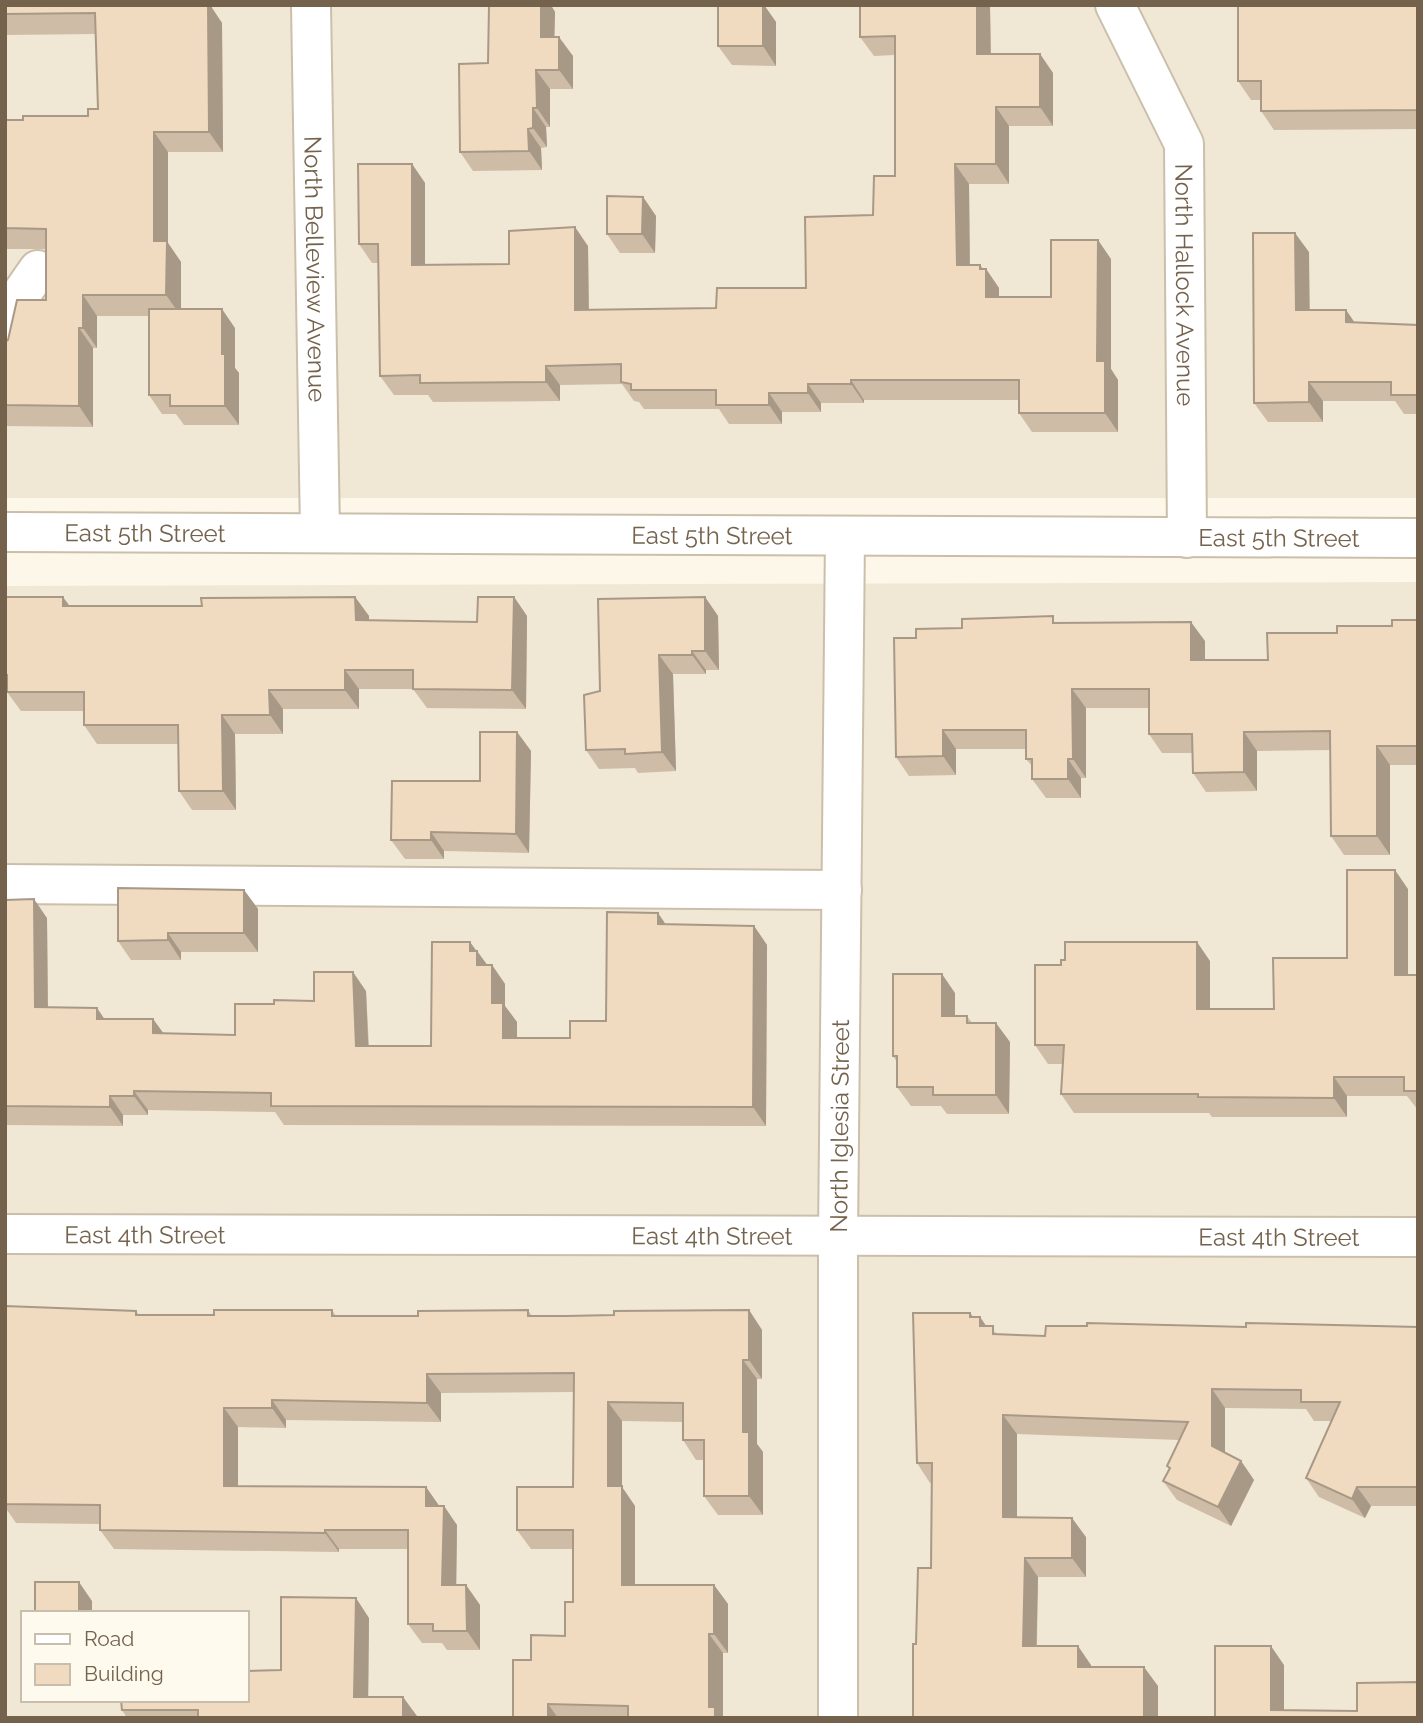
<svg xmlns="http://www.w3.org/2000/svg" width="1423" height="1723" font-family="Raleway,sans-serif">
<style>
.residential{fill:#f0e8d4;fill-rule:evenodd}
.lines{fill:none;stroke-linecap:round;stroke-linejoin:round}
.minor-casing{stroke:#cbbfab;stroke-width:42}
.minor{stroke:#fff;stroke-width:38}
.wall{fill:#cebca6}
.shaded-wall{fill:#a89987}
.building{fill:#f0dbc1;stroke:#a89987;stroke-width:2}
.labels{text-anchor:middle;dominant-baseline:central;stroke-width:6;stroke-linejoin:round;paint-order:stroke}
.street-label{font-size:24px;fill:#75624d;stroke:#fefbee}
</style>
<rect width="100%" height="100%" fill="#fcf7e8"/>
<g class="residential">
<rect x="5" y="5" width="1413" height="493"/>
<path d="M1418,582V1718H5V586ZM23,1613H247V1700H23Z"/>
</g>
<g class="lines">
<defs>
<g id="minor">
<path id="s1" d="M311,5L320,532"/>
<path id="s2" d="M1115,5L1184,144L1187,538"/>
<polyline points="5,348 11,309 38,270"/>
<path id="s3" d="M5,532L1418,538"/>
<polyline points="5,884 842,890"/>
<path id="s4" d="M5,1234L1418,1237"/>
<path id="s5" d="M838,1718V1237L845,536"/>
</g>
</defs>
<use href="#minor" class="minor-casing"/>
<use href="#minor" class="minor"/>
</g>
<g class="wall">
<polygon points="5,5 212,5 212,8 222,23 223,152 168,152 168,243 181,262 181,309 235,328 235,368 239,373 239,425 184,425 176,414 162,414 149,395 149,316 97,316 97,348 93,348 93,427 5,426 5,342 46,300 46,249 5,249 5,120 23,120 88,116 98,109 96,34 5,35"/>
<polygon points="552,5 552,7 555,12 554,37 573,56 573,89 550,89 550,127 546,127 547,147 541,148 542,170 473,171 460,152 488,63"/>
<polygon points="718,5 764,5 776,22 776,66 732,65 718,46"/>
<polygon points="1418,5 1418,129 1274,130 1261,111 1261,100 1251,100 1238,81"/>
<polygon points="990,7 991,54 1040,54 1053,73 1053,126 1009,126 1009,184 969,184 970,265 980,265 983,269 986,269 999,288 999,297 1051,297 1111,259 1111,369 1118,380 1118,432 1032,432 1019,413 1019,400 864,400 864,403 821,403 821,412 782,412 782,424 729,424 719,409 644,409 639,402 634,401 622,384 560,385 560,401 433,402 428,395 394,395 380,376 379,263 372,263 359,244 412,164 425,183 425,265 509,264 588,246 589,310 716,308 806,288 873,215 895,176 895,55 874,56 860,37"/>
<polygon points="643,197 656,216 655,253 620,253 607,234"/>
<polygon points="1309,252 1309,310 1346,310 1355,323 1418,325 1418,414 1404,414 1395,401 1323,401 1323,422 1268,422 1254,403"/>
<polygon points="5,597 69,606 202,606 355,597 369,616 369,620 477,622 514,597 527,616 526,709 427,708 413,689 359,689 359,709 283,709 283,734 235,734 236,810 192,810 179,791 178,744 97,744 84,725 84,711 21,711 7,692 7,683 5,683"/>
<polygon points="705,597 718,616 719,670 706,670 706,674 673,674 676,771 638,773 635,768 599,769 586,750 600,691"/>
<polygon points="1418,620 1418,765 1390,765 1390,855 1344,855 1331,836 1330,750 1257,751 1257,791 1206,792 1193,773 1193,753 1162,753 1149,734 1149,708 1086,708 1086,778 1081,778 1081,798 1046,798 1032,779 1032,766 1026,759 1026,749 956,749 956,775 909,776 896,757 916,638 962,628 1057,623 1205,641 1205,660 1268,660 1337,633 1392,626"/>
<polygon points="517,732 531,751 529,853 444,851 444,859 405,859 391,840 480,781"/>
<polygon points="1408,889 1408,975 1418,975 1418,1110 1407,1096 1347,1096 1347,1117 1212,1117 1209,1113 1074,1113 1061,1094 1062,1064 1048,1064 1035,1045 1061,965 1210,961 1210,1009 1274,1009 1347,958"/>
<polygon points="244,890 258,909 258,952 181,952 181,960 131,960 118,941"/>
<polygon points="5,900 47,918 48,1007 104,1019 153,1019 163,1033 235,1035 274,1004 314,1001 366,991 369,1046 431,1046 470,942 487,965 492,965 505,984 505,1006 517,1022 517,1038 570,1038 606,1021 666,924 754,926 767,945 766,1126 284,1125 275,1112 148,1110 148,1115 123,1115 123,1126 5,1125"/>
<polygon points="955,993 955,1016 967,1016 972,1023 1010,1042 1009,1114 947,1114 941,1106 911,1106 897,1087 897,1062 893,1056"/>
<polygon points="5,1306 136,1311 139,1315 214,1315 332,1310 336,1316 418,1316 528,1310 532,1316 614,1315 749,1310 762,1330 762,1379 757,1379 757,1444 763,1452 763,1515 718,1515 704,1496 704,1460 696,1460 683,1440 683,1422 622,1421 622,1487 635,1506 635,1585 714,1585 728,1604 728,1653 723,1653 723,1718 513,1718 531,1660 565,1636 573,1602 573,1549 531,1549 517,1530 573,1487 574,1392 441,1393 441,1422 286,1420 286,1428 238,1427 238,1486 426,1487 439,1506 457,1525 456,1585 466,1585 480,1605 480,1650 447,1650 442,1643 422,1643 408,1624 408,1549 339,1549 339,1552 114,1549 100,1530 100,1524 16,1523 5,1507"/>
<polygon points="970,1313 973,1317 980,1317 986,1326 998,1334 1045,1336 1246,1327 1418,1327 1418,1506 1371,1506 1365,1518 1319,1497 1306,1478 1332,1421 1314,1421 1306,1409 1225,1408 1225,1453 1241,1461 1254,1480 1231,1526 1177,1500 1163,1481 1169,1469 1167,1466 1179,1440 1017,1434 1017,1517 1086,1537 1086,1577 1038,1577 1037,1646 1091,1665 1091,1667 1158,1686 1158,1718 916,1644 931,1568 932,1483 930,1483 917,1463"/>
<polygon points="369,1618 368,1697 403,1697 417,1718 127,1718 122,1710 281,1670"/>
</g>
<g class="shaded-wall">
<polygon points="199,5 212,5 212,8 222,23 223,152 209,132"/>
<polygon points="541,5 552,5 552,7 555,12 554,56 541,37"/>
<polygon points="763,5 764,5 776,22 776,66 763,46"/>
<polygon points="977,5 989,5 990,7 991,73 977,54"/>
<polygon points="559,37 573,56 573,89 559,70"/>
<polygon points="1040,54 1053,73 1053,126 1040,107"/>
<polygon points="536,70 550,89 550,127 537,108"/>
<polygon points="996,107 1009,126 1009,184 996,164"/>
<polygon points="533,108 546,127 547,147 533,128"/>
<polygon points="528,129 541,148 542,170 529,151"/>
<polygon points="154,132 168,152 168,243 181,262 181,316 166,295 154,241"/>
<polygon points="412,164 425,183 425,284 412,265"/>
<polygon points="955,164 969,184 970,284 957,265"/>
<polygon points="643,197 656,216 655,253 642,234"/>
<polygon points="575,227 588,246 589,329 575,310"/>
<polygon points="1295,233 1309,252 1310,329 1296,310"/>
<polygon points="1098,240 1111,259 1111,369 1118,380 1118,432 1105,413 1097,361"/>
<polygon points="980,265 986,274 986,269 999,288 999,316 986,297"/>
<polygon points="83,295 97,316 97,348 83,328"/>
<polygon points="222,309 235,328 235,368 239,373 239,425 225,406 222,354"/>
<polygon points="1346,310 1359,329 1346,322"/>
<polygon points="79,328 93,348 93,427 79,406"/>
<polygon points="546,366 560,385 560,401 546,382"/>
<polygon points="851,380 864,400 864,403 851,384"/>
<polygon points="1309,382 1323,401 1323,422 1309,402"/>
<polygon points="808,384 821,403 821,412 808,393"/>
<polygon points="769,393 782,412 782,424 769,405"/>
<polygon points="63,597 77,616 63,606"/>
<polygon points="355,597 369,616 369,639 356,620"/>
<polygon points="514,597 527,616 526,709 512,690"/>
<polygon points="705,597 718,616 719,670 705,651"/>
<polygon points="1191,622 1205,641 1205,680 1191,660"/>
<polygon points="692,651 706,670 706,674 692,655"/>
<polygon points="659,655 673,674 676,771 662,752"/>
<polygon points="345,670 359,689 359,709 345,690"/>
<polygon points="1072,689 1086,708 1086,778 1073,759"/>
<polygon points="269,690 283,709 283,734 270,715"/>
<polygon points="222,715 235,734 236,810 223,791"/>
<polygon points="943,730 956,749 956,775 943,756"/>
<polygon points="517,732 531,751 529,853 516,834"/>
<polygon points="1244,732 1257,751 1257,791 1244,772"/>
<polygon points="1377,746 1390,765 1390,855 1377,836"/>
<polygon points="1068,759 1081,778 1081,798 1068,779"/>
<polygon points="431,832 444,851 444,859 431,840"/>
<polygon points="1395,870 1408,889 1408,994 1395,975"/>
<polygon points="244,890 258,909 258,952 244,933"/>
<polygon points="34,899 47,918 48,1026 35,1007"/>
<polygon points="658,913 671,932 658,924"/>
<polygon points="754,926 767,945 766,1126 753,1107"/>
<polygon points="168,933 181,952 181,960 168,940"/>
<polygon points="470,942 477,952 477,951 491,970 477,965 470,951"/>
<polygon points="1197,942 1210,961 1210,1028 1197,1009"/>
<polygon points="492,965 505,984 505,1006 517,1022 517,1057 503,1038 492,1003"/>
<polygon points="353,972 366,991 369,1065 356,1046"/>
<polygon points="942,974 955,993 955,1036 942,1016"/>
<polygon points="97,1008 110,1027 97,1019"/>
<polygon points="153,1019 167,1038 153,1033"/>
<polygon points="996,1023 1010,1042 1009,1114 996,1095"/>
<polygon points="1334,1077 1347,1096 1347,1117 1334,1098"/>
<polygon points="134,1091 148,1110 148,1115 134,1096"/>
<polygon points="110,1096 123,1115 123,1126 110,1107"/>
<polygon points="749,1310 762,1330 762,1379 749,1360"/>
<polygon points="970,1313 980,1326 980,1317 993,1336 993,1345 970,1317"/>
<polygon points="743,1360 757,1379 757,1444 763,1452 763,1515 749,1496 743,1432"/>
<polygon points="427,1374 441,1393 441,1422 427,1403"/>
<polygon points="1212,1389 1225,1408 1225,1465 1212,1446"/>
<polygon points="272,1400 286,1420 286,1428 272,1408"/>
<polygon points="608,1402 622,1421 622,1487 635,1506 635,1604 622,1585 608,1486"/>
<polygon points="224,1408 238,1427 238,1505 224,1486"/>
<polygon points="1003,1415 1017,1434 1017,1536 1003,1517"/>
<polygon points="1241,1461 1254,1480 1231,1526 1218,1507"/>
<polygon points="426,1487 440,1507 426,1506"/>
<polygon points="1357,1487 1371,1506 1365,1518 1352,1499"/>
<polygon points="444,1506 457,1525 456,1605 442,1585"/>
<polygon points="1072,1518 1086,1537 1086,1577 1072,1558"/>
<polygon points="325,1530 339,1549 339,1552 325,1533"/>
<polygon points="1025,1558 1038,1577 1036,1665 1023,1646"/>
<polygon points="79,1582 92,1601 92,1613 79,1613"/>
<polygon points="466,1585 480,1605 480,1650 467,1631"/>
<polygon points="714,1585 728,1604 728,1653 714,1634"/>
<polygon points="356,1598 369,1618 368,1716 354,1697"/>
<polygon points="709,1634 723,1653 723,1718 715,1718 709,1707"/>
<polygon points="1078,1646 1091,1665 1091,1686 1078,1667"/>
<polygon points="1271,1646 1284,1665 1284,1718 1271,1710"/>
<polygon points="1144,1667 1158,1686 1158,1718 1144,1718"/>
<polygon points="403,1697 417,1716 417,1718 403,1718"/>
<polygon points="548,1704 558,1718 548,1718"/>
</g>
<g class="building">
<polygon points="5,5 208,5 209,132 154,132 154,241 167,241 166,295 83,295 83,328 79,328 79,406 5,405 5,342 8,340 17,300 46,300 46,229 5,228 5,120 23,120 23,116 88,116 88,109 98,109 95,13 5,14"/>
<polygon points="489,5 541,5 541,37 559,37 559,70 536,70 537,108 533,108 533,128 528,129 529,151 460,152 459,64 488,63"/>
<rect x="718" y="5" width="45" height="41"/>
<polygon points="860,5 977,5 977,54 1040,54 1040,107 996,107 996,164 955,164 957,265 980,265 980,269 986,269 986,297 1051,297 1051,240 1098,240 1097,361 1105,361 1105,413 1019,413 1019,380 851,380 851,384 808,384 808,393 769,393 769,405 716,405 716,390 631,390 631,384 621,382 621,364 546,366 546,382 420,383 420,375 380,376 378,244 359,244 358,164 412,164 412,265 509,264 509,231 575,227 575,310 716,308 717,288 806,288 805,217 873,215 874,176 895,176 895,36 860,37"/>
<polygon points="1238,5 1418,5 1418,110 1261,111 1261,81 1238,81"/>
<polygon points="607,196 643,197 642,234 607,234"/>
<polygon points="1253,233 1295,233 1296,310 1346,310 1346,322 1418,325 1418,395 1391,395 1391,382 1309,382 1309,402 1254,403"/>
<polygon points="149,309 222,309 222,354 225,354 225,406 170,406 170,395 149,395"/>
<polygon points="5,597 63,597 63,606 202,606 201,598 355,597 356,620 477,622 478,597 514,597 512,690 413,689 413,670 345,670 345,690 269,690 270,715 222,715 223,791 179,791 178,725 84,725 84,692 7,692 7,675 5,675"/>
<polygon points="705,597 705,651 692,651 692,655 659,655 662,752 625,754 625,749 586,750 584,695 600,691 598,599"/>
<polygon points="1053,616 1053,623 1191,622 1191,660 1268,660 1267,633 1337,633 1337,626 1392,626 1392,620 1418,620 1418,746 1377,746 1377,836 1331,836 1330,731 1244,732 1244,772 1193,773 1192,734 1149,734 1149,689 1072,689 1073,759 1068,759 1068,779 1032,779 1032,759 1026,759 1026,730 943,730 943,756 896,757 894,638 916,638 916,629 962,628 962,619"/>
<polygon points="480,732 517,732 516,834 431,832 431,840 391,840 392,781 480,781"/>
<polygon points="1347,870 1395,870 1395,975 1418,975 1418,1091 1404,1091 1404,1077 1334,1077 1334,1098 1198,1097 1198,1094 1061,1094 1064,1045 1035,1045 1035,965 1061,965 1061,960 1065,960 1065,942 1197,942 1197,1009 1274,1009 1273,958 1347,958"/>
<polygon points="118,888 244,890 244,933 168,933 168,940 118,941"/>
<polygon points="34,899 35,1007 97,1008 97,1019 153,1019 153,1033 235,1035 235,1004 274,1004 274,1000 314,1001 314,972 353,972 356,1046 431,1046 432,942 470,942 470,951 477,951 477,965 492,965 492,1003 503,1003 503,1038 570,1038 570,1021 606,1021 607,912 658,913 658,924 754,926 753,1107 271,1106 271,1093 134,1091 134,1096 110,1096 110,1107 5,1106 5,900"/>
<polygon points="893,974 942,974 942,1016 967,1016 967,1023 996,1023 996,1095 933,1095 933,1087 897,1087 897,1056 893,1056"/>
<polygon points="5,1306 136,1311 136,1315 214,1315 214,1310 332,1310 332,1316 418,1316 418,1311 528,1310 528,1316 566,1316 614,1315 614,1311 749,1310 749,1360 743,1360 743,1432 749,1432 749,1496 704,1496 704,1440 683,1440 683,1403 608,1402 608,1486 622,1486 622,1585 714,1585 714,1634 709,1634 709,1707 715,1707 715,1718 628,1718 628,1706 548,1704 548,1718 513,1718 513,1660 531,1660 531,1635 565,1636 565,1602 573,1602 573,1530 517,1530 517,1487 573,1487 574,1373 427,1374 427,1403 272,1400 272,1408 224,1408 224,1486 426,1487 426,1506 444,1506 442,1585 466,1585 467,1631 433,1631 433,1624 408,1624 408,1530 325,1530 325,1533 100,1530 100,1505 5,1504"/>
<polygon points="913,1313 970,1313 970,1317 980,1317 980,1326 993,1326 993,1334 1045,1336 1046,1326 1087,1326 1087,1323 1246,1327 1246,1323 1418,1327 1418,1487 1357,1487 1352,1499 1306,1478 1340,1402 1301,1402 1301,1390 1212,1389 1212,1446 1241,1461 1218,1507 1163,1481 1170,1468 1167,1466 1188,1422 1003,1415 1003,1517 1072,1518 1072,1558 1025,1558 1023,1646 1078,1646 1078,1667 1144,1667 1144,1718 913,1718 913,1644 916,1644 918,1568 931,1568 932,1463 917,1463"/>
<rect x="35" y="1582" width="44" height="31"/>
<polygon points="281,1597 356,1598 354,1697 403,1697 403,1718 198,1718 198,1710 122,1710 121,1700 247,1700 247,1671 281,1670"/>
<polygon points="1215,1646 1271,1646 1271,1710 1357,1711 1357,1683 1418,1682 1418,1718 1215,1718"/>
</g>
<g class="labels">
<g class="street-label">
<text stroke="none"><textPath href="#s1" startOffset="264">North Belleview Avenue</textPath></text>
<text stroke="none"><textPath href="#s2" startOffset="296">North Hallock Avenue</textPath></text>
<text stroke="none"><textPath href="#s3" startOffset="140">East 5th Street</textPath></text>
<text stroke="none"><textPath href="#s3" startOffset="707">East 5th Street</textPath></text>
<text stroke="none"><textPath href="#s3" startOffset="1274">East 5th Street</textPath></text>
<text stroke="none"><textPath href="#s5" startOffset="592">North Iglesia Street</textPath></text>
<text stroke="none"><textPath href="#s4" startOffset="140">East 4th Street</textPath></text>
<text stroke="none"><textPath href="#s4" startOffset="707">East 4th Street</textPath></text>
<text stroke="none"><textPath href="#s4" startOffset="1274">East 4th Street</textPath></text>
</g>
</g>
<rect width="1423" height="1723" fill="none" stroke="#75624d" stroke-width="14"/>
<rect x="21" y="1611" width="228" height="91" fill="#fefbee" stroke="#c7beae" stroke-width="2"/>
<rect x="35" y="1634" width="35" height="10" fill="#ffffff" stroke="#c7beae" stroke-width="2"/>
<text x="84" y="1646" font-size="21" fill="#75624d">Road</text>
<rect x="35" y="1664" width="35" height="21" fill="#f0dbc1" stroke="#c7beae" stroke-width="2"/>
<text x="84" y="1681" font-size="21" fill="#75624d">Building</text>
</svg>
